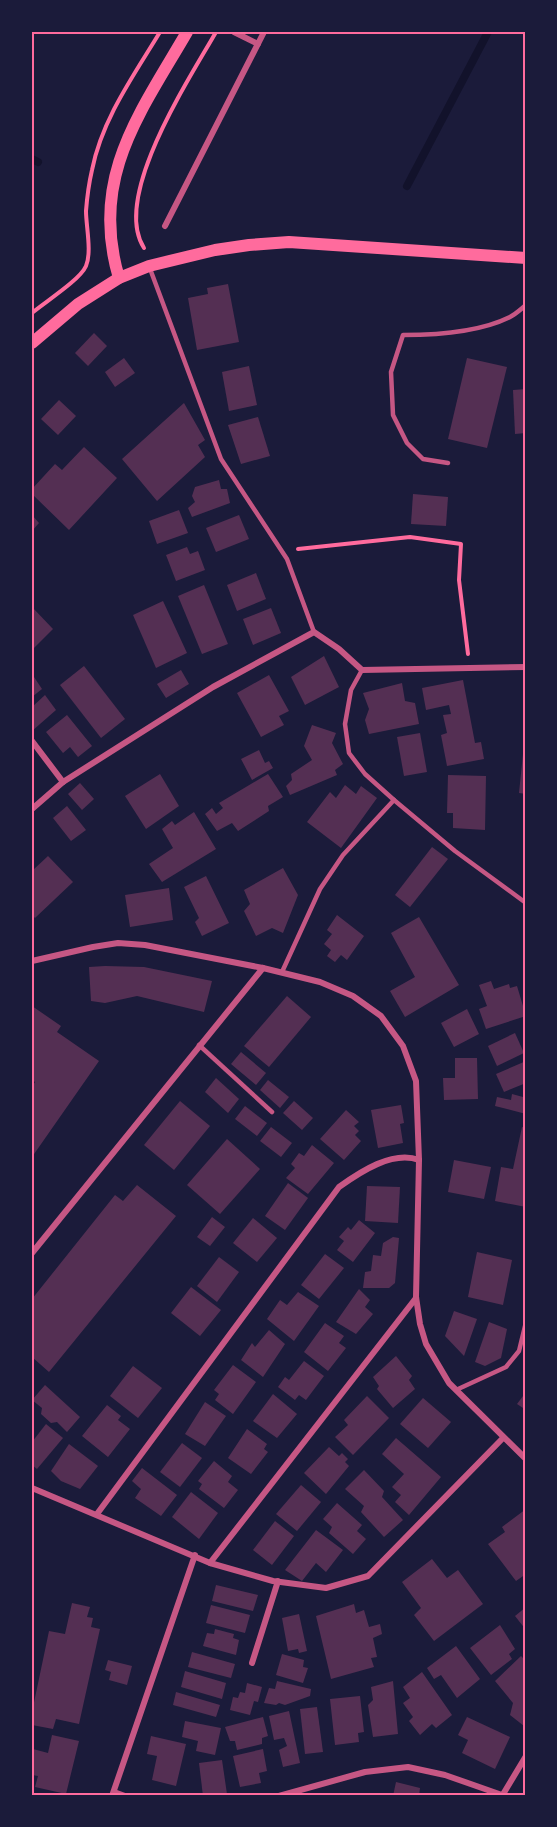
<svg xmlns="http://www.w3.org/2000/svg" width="557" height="1827" font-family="Arial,sans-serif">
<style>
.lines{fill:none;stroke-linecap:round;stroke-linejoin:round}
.stream{stroke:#12122b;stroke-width:8}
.building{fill:#542f53}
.path{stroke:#ff6b9d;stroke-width:4}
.service{stroke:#c65784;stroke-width:4.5}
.minor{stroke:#c65784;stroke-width:6}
.secondary{stroke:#ff6b9d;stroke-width:12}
.neatline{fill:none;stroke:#ff6b9d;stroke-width:2}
</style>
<rect width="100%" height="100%" fill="#1b1b3a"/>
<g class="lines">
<g class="stream">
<polyline points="32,159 38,162"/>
<polyline points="407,186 488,32"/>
</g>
</g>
<g class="building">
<polygon points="228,284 239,342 197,350 188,298 208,294 207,288"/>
<polygon points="94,333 107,346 88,366 75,353"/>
<polygon points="124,358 135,373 115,387 105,372"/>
<polygon points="467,358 507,367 487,448 448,439"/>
<polygon points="249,366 257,405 229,411 222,372"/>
<polygon points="526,389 526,433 515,434 513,390"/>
<polygon points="59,400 76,416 58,435 41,419"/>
<polygon points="184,403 205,440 198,445 205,457 157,501 122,459"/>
<polygon points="258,417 270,456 241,464 228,425"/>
<polygon points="84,447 117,478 69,530 32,494 32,489 55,464 62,470"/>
<polygon points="219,480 221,489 227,489 230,503 192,517 188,508 195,502 192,496 195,487"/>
<polygon points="413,494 448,497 446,526 411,524"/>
<polygon points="179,510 188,533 157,544 149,521"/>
<polygon points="32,515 39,523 32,531"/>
<polygon points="239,515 249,539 216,552 206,528"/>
<polygon points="187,547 190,554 198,551 205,570 176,581 166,555"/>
<polygon points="256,573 266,599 237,611 227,585"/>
<polygon points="204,585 228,644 202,654 178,596"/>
<polygon points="163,601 187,653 156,668 133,615"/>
<polygon points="32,607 53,629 32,650"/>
<polygon points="271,608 281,633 253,645 243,619"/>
<polygon points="324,656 339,687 305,705 291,677"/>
<polygon points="84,666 125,719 101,738 60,685"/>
<polygon points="181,670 189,684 166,698 157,684"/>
<polygon points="32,674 42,689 32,697"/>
<polygon points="269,675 289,711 279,716 284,725 261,737 237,693"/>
<polygon points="463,680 475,743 481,742 484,759 447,766 441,735 447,733 443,715 451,714 449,705 426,710 422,688"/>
<polygon points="402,683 405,701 415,703 419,724 369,734 365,720 369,709 363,693"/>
<polygon points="45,695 56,710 32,731 32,707"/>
<polygon points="67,715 92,746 78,757 70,747 63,753 46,732"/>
<polygon points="312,725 336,733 332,743 343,764 335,770 337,775 290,795 286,786 292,780 291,774 312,760 304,746"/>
<polygon points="420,733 427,772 404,776 397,737"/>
<polygon points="259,750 265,763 269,761 273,768 252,780 241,759"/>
<polygon points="523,754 526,754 526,794 519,793"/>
<polygon points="160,774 179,806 146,829 125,796"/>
<polygon points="268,774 283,797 268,806 269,811 238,831 232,823 217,831 205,814 212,808 216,814 223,808 219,803"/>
<polygon points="448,775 486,776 485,830 453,828 453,813 447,813"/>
<polygon points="80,783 94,799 82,810 68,794"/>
<polygon points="345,785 356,794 361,786 377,798 341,848 307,822 330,792 336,798"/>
<polygon points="67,806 86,830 71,841 53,818"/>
<polygon points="194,812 216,849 162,882 149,864 173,848 162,829 172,821 175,825"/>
<polygon points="432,847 448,859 410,907 395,895"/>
<polygon points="48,856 73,882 35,918 32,915 32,871"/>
<polygon points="283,868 298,895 283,933 272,928 256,936 244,911 250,904 244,890"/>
<polygon points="206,876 229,923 202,936 195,922 199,918 184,887"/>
<polygon points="169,888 173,920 130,927 125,895"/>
<polygon points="337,915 364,936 347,960 341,955 335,962 327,956 331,950 324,944 332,934 327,930"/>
<polygon points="419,917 459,985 405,1017 390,991 415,977 391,933"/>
<polygon points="105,966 144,967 212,981 204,1012 137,996 105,1003 91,1001 89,967"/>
<polygon points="491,981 494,989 509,984 510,988 517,986 526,1016 486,1029 479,1009 487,1006 479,985"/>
<polygon points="287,996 311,1017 269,1067 244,1046"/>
<polygon points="32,1006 61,1026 57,1032 99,1061 32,1157 32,1087 35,1082 32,1080"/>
<polygon points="467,1009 479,1034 454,1047 441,1023"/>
<polygon points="515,1033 524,1053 497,1066 488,1046"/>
<polygon points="241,1052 266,1073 256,1085 231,1064"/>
<polygon points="455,1058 477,1058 478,1099 444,1100 443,1078 455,1078"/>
<polygon points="526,1061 526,1083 504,1092 496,1074"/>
<polygon points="216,1078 239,1099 228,1113 205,1092"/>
<polygon points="268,1080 289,1097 280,1108 260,1090"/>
<polygon points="526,1091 526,1114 495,1106 497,1097 511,1100 512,1094 523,1097"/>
<polygon points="180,1101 210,1126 174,1170 144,1145"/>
<polygon points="294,1101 313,1118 302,1130 283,1113"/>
<polygon points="401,1105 404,1123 400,1124 403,1143 378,1148 371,1110"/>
<polygon points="245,1106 267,1123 257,1136 235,1119"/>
<polygon points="346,1110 359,1122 354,1126 359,1131 355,1135 361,1141 344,1160 320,1139"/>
<polygon points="271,1127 292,1143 281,1157 260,1141"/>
<polygon points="522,1127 526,1128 526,1207 495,1201 501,1167 513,1169"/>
<polygon points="227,1139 260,1169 220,1214 187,1185"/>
<polygon points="312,1145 334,1163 308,1194 286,1178 295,1168 291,1164 299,1153 304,1156"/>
<polygon points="454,1160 491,1167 484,1199 448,1192"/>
<polygon points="288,1183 308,1198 285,1230 265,1216"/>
<polygon points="137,1185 176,1216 49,1372 32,1357 32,1299 115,1195 123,1201"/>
<polygon points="367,1186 400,1187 398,1223 365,1221"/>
<polygon points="212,1217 225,1227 210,1246 197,1237"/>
<polygon points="253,1218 277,1238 257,1262 233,1243"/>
<polygon points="359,1220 375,1233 353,1262 337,1250 344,1241 339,1237 348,1227 351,1230"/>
<polygon points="393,1237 399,1238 395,1283 389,1288 363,1288 365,1272 371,1271 373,1255 381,1256 383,1243"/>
<polygon points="477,1252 512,1260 503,1305 468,1297"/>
<polygon points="325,1254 344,1268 319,1299 301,1285"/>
<polygon points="219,1257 239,1272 217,1302 197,1286"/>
<polygon points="191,1287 221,1310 200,1336 171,1313"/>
<polygon points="359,1289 370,1300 365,1307 373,1314 356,1334 336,1322"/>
<polygon points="298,1292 319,1306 294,1341 267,1319 280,1300 287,1305"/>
<polygon points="454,1311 477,1319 464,1356 445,1336"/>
<polygon points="489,1322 507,1329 501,1358 485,1366 475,1362"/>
<polygon points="325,1323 344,1336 339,1343 346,1348 328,1371 304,1352"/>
<polygon points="269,1330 285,1344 263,1377 241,1360 252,1343 255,1347"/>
<polygon points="396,1356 412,1376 409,1380 415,1389 393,1408 377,1389 379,1386 373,1377"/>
<polygon points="304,1361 324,1376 306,1400 299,1395 295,1400 278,1387 285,1377 289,1380"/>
<polygon points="233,1365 256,1382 233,1414 215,1400 219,1394 214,1390"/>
<polygon points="133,1366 162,1388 138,1418 110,1396"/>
<polygon points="45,1385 80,1417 67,1432 57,1422 51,1423 41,1414 42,1408 32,1400"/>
<polygon points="526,1392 526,1410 517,1404"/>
<polygon points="273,1394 297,1414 277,1438 253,1421"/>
<polygon points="367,1396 389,1418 353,1455 335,1437 348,1425 344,1420"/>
<polygon points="423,1398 451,1422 428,1448 400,1424"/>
<polygon points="205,1402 226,1416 205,1446 185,1434"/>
<polygon points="107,1405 121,1416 118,1420 130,1429 108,1457 82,1436"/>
<polygon points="46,1424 63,1438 37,1469 32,1465 32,1442"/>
<polygon points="247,1429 267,1444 264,1449 268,1452 251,1474 228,1458"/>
<polygon points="396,1438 441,1477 409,1515 395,1502 401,1495 392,1487 404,1474 382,1454"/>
<polygon points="182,1443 202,1458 180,1487 160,1472"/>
<polygon points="69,1444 98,1466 80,1489 61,1481 51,1471"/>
<polygon points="329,1447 339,1456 342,1453 348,1459 345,1462 349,1466 326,1494 304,1473"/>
<polygon points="214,1461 232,1476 228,1482 238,1490 224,1508 199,1489 202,1484 198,1481"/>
<polygon points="142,1468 177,1495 161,1516 135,1498 141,1489 132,1481"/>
<polygon points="364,1470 384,1491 382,1497 403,1520 384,1537 361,1512 364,1506 345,1489"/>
<polygon points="301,1485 321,1502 297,1531 276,1514"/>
<polygon points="191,1492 218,1513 199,1539 172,1517"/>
<polygon points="337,1503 362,1525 357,1531 366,1539 353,1554 329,1533 332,1527 323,1519"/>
<polygon points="526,1509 526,1574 516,1581 488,1544 505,1532 502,1527"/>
<polygon points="275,1521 294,1536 272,1565 253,1550"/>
<polygon points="316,1530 343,1550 326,1572 316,1563 302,1581 285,1570"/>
<polygon points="432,1559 447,1578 458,1570 483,1604 434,1641 414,1615 421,1608 402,1582"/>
<polygon points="216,1585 258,1595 253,1611 212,1601"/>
<polygon points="72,1603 90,1607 87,1617 93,1618 91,1627 100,1629 79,1724 56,1719 53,1729 32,1725 32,1712 49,1631 65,1634"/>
<polygon points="354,1604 356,1613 364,1610 369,1627 380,1624 382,1634 373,1638 377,1657 371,1658 374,1667 331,1679 316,1616"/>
<polygon points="211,1605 250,1615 245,1633 206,1623"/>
<polygon points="526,1607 526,1630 515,1616"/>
<polygon points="299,1614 307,1651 299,1653 298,1649 288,1651 282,1618"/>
<polygon points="500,1625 515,1649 509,1654 512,1659 491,1675 470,1648"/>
<polygon points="215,1629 234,1634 233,1638 239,1640 236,1655 203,1646 207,1633 214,1634"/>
<polygon points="456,1646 480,1679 457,1698 441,1675 434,1679 427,1668"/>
<polygon points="192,1652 235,1664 231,1678 188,1667"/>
<polygon points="282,1654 304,1660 303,1667 308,1668 303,1683 276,1675"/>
<polygon points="521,1656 526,1661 524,1726 510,1715 513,1703 495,1681"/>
<polygon points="108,1660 132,1666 127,1685 109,1680 111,1672 105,1670"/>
<polygon points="185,1671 226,1683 222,1699 181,1687"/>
<polygon points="422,1672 452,1715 436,1728 432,1724 420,1735 409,1721 413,1717 403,1703 410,1698 403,1687"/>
<polygon points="277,1681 311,1689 310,1696 285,1705 279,1703 276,1705 264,1703 269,1688 275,1689"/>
<polygon points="393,1681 398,1734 373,1737 368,1705 373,1700 371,1687"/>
<polygon points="247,1683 262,1687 258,1702 254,1701 250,1715 230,1710 233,1697 238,1698 240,1692 245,1693"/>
<polygon points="176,1692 220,1705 216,1717 173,1705"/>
<polygon points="360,1696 364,1732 358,1733 359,1742 335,1745 330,1699"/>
<polygon points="317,1707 323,1752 305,1754 300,1709"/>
<polygon points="289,1711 300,1763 283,1767 279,1750 287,1746 284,1738 274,1740 269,1716"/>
<polygon points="263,1717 268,1736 262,1738 262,1744 237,1750 235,1741 230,1741 225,1727"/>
<polygon points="467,1717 510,1737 495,1769 462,1753 468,1740 458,1735"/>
<polygon points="185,1721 221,1728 215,1755 196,1751 198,1741 182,1737"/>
<polygon points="52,1735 79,1741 66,1794 35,1787 38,1776 32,1775 33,1749 48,1753"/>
<polygon points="151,1736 186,1744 176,1786 152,1780 157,1756 147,1754"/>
<polygon points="263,1749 267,1771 259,1773 261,1783 240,1787 233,1756"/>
<polygon points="222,1760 227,1794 203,1796 199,1763"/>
<polygon points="396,1782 420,1788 419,1796 393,1796"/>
</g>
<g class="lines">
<g class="path">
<path d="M144,248C111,197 190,78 216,32"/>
<path d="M32,313C45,302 80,280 86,266C92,252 86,226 86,211C87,198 89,183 92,170C102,119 134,75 160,32"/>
<polyline points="298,549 410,537 461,544 459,580 468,654"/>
</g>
<g class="service">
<polyline points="149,266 221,459 287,559 314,632"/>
<path d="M448,463L423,459L407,443L393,415L391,372L403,335C437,335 480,332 510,317C516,314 521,309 526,305"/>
<polyline points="362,670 351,690 345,724 349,753 365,774 394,800 455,851 526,903"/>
<polyline points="282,972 320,889 343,855 394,800"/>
<polyline points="199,1045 272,1112"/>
<polyline points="456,1390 506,1367 519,1351 526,1322"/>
</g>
<g class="minor">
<polyline points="234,32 258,44"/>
<polyline points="165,226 264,32"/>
<polyline points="32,741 63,782"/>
<polyline points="32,809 63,782 213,687 314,632 339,649 362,670 526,667"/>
<polyline points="32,961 93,947 118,943 145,945 263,968 320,982 353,996 381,1016 403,1046 416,1081 419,1160 416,1297 420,1324 426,1344 449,1383 526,1459"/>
<polyline points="32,1253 263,968"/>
<polyline points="32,1488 210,1563 273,1581 326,1588 368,1576 503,1438"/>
<path d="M97,1514L339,1187C360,1172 393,1150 419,1160"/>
<polyline points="210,1563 416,1298"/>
<polyline points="252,1663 278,1581"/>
<polyline points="114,1792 125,1796"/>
<polyline points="112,1796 195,1555"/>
<polyline points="279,1796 365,1772 408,1767 445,1775 502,1795"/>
<polyline points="502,1796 526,1756"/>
</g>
<g class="secondary">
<path d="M119,278C89,178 140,113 187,32"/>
<polyline points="32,343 78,304 119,278 149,266 215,250 249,245 289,242 526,258"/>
</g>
</g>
<rect width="557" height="1827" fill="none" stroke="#1b1b3a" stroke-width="66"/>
<rect x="33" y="33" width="491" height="1761" class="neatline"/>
</svg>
